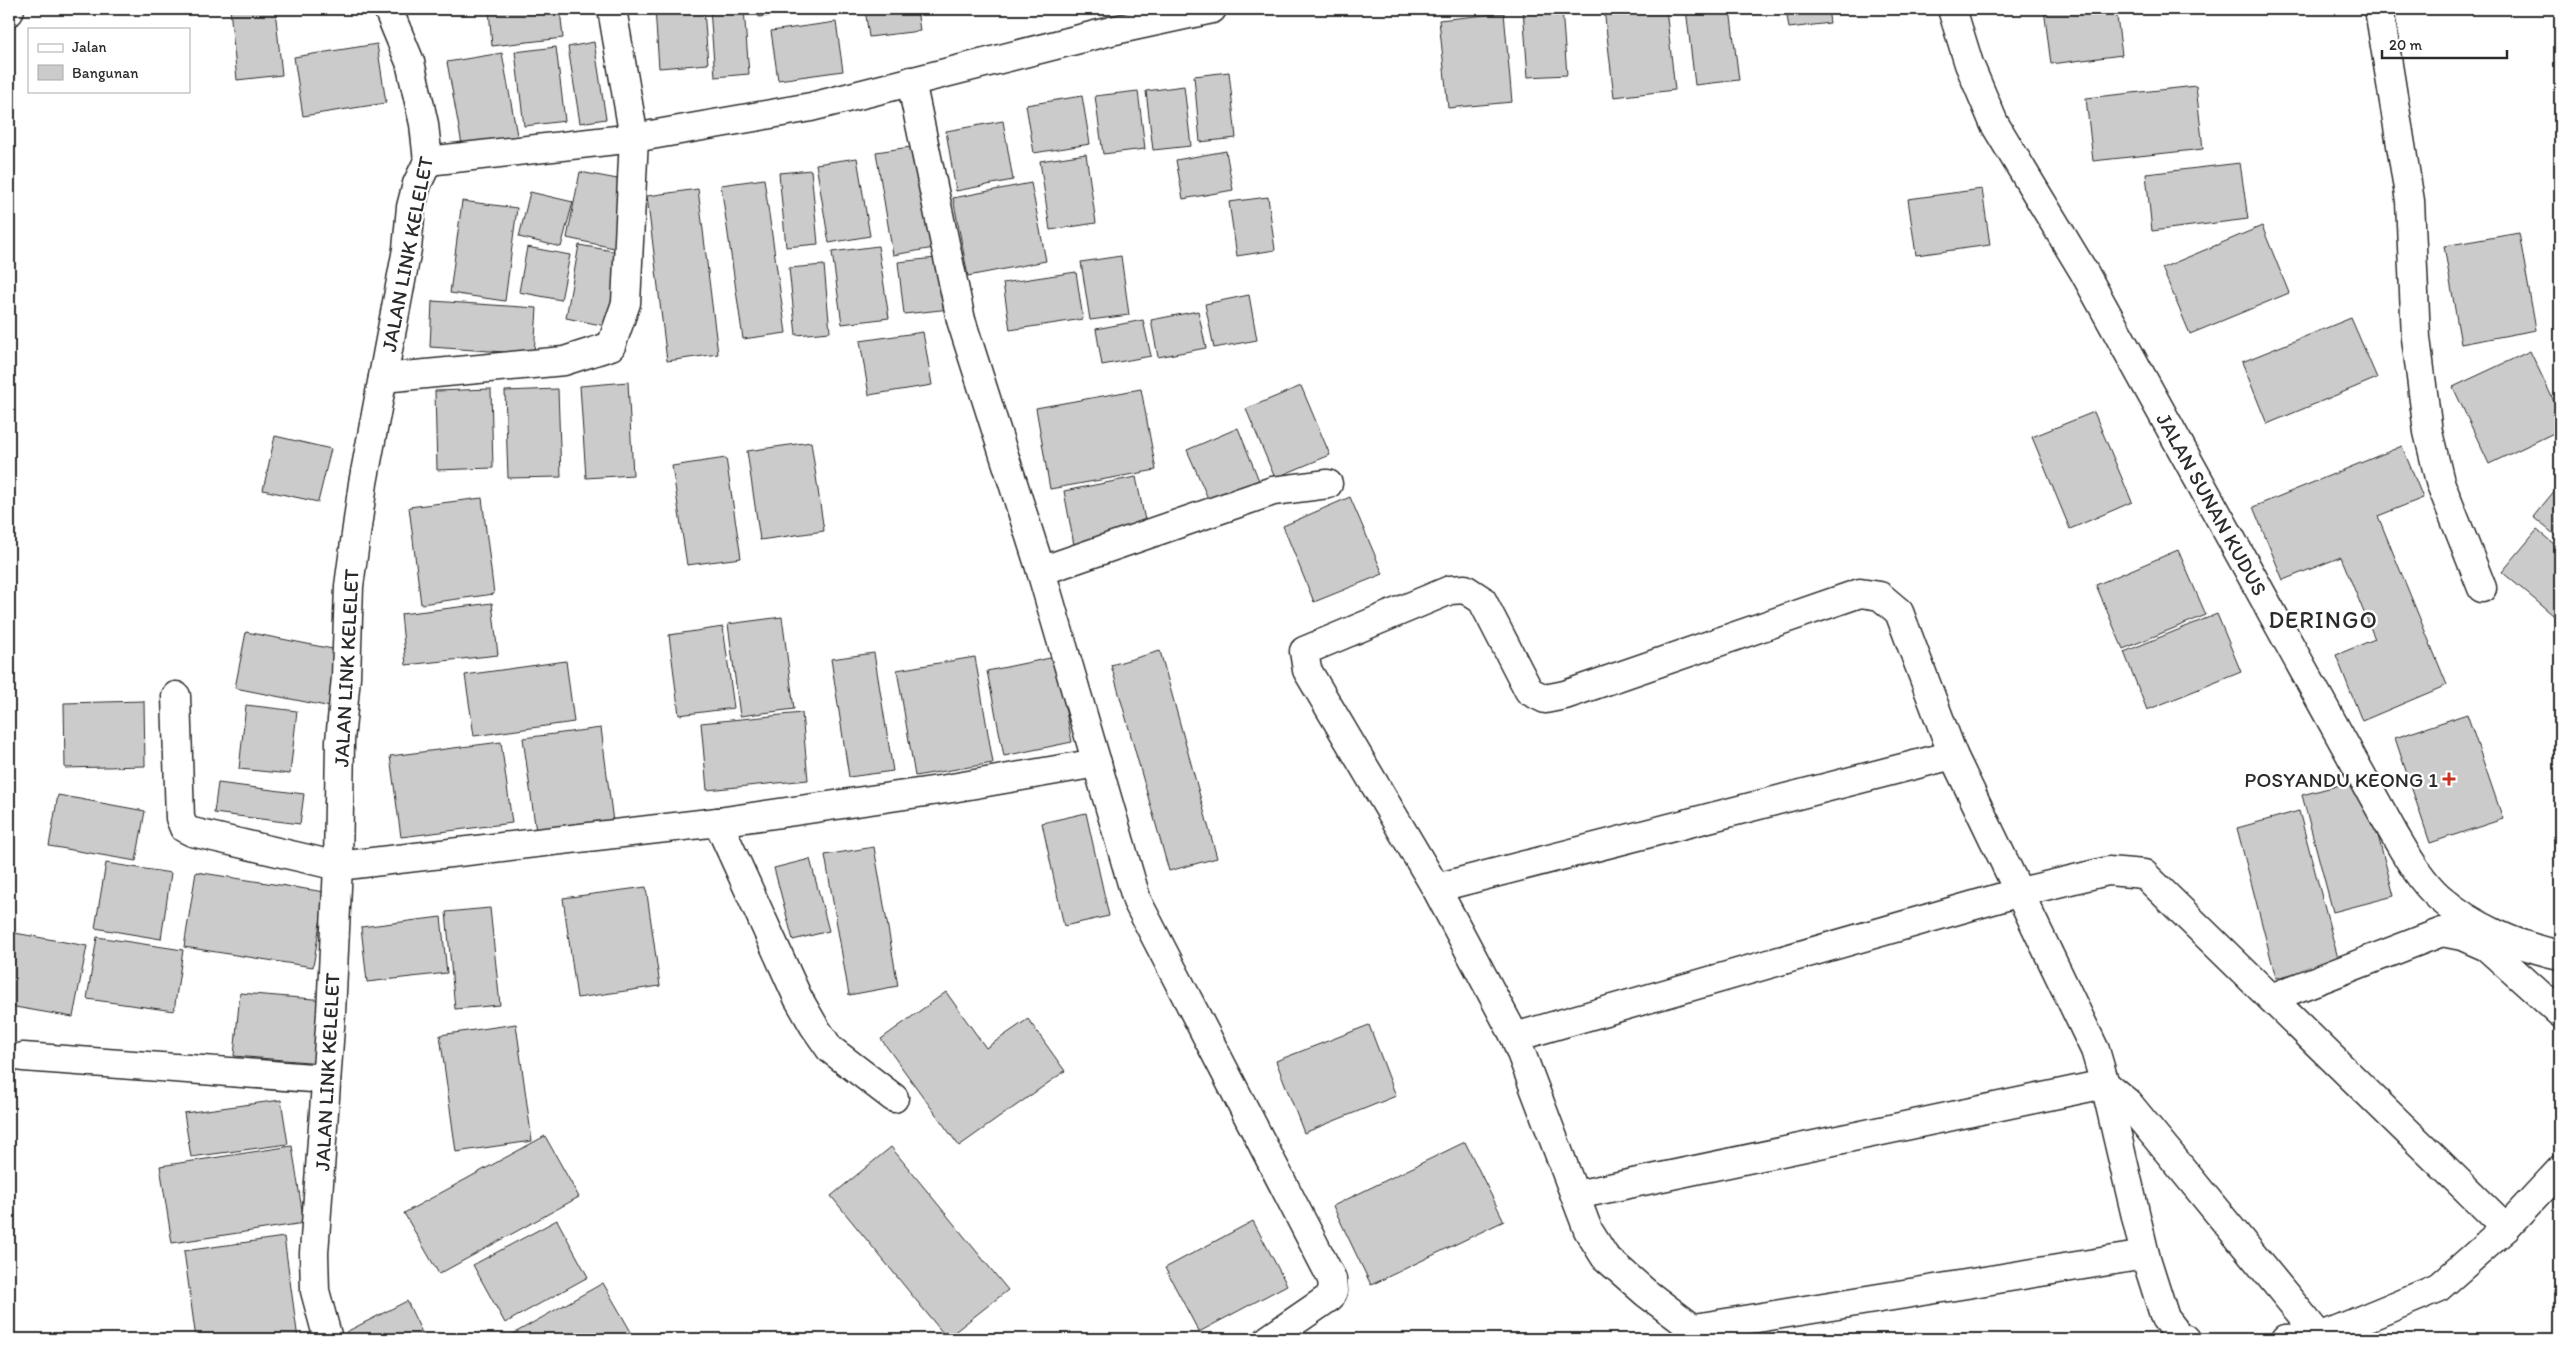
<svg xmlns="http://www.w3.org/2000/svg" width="2569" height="1348" font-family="Itim,sans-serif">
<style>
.building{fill:#cbcbcb;stroke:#2b2b2b}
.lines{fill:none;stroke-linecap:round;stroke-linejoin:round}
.street-casing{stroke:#2b2b2b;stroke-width:31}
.street{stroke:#fff;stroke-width:28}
.poi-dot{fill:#c8321e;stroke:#fff;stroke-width:2}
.labels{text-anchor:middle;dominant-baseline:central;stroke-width:4.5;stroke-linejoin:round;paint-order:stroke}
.street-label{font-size:21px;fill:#2b2b2b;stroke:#fff}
.poi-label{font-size:21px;fill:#2b2b2b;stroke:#fff;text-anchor:end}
.quarter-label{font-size:24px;letter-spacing:1px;fill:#2b2b2b;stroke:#fff}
</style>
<rect width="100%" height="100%" fill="#fff"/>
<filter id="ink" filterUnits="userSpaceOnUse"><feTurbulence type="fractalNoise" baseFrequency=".02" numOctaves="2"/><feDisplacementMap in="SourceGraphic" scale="10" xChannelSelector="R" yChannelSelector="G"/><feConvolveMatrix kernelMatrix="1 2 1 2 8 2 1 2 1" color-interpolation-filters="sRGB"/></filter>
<g filter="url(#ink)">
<g class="building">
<polygon points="230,9 275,9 282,75 237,80"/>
<polygon points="560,9 563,38 492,46 489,10"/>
<polygon points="655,9 704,9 708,64 659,68"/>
<polygon points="710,9 744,9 749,74 715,77"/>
<polygon points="758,9 817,9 817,10 759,17"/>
<polygon points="865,9 917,9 920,31 869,37"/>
<polygon points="1523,9 1562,9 1567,75 1528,77"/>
<polygon points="1604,9 1666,9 1675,90 1614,97"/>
<polygon points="1686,9 1730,9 1739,80 1695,85"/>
<polygon points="1786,9 1828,9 1830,23 1789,28"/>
<polygon points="2044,9 2116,9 2122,55 2051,64"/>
<polygon points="1504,13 1512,102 1448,108 1439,20"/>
<polygon points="836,22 843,71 778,80 771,31"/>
<polygon points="594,42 606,119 580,123 568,47"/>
<polygon points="377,44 386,103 303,116 294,57"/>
<polygon points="556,47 565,121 524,126 515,52"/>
<polygon points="502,53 518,141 463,150 447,62"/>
<polygon points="1229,72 1236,138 1200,142 1194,76"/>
<polygon points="1184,86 1191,146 1153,150 1146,91"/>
<polygon points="2196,86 2203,149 2093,161 2086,98"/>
<polygon points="1138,91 1145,149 1103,154 1095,96"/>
<polygon points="1082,96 1090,144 1034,153 1026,105"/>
<polygon points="1003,121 1013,180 956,191 946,131"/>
<polygon points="917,146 934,248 893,255 876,152"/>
<polygon points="1226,151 1233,190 1183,199 1176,160"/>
<polygon points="1086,154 1096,223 1050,230 1040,161"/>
<polygon points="857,158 870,236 829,243 816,164"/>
<polygon points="2240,163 2248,219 2152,231 2146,174"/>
<polygon points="811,170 818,244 786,247 779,173"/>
<polygon points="580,172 628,181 614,248 567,238"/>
<polygon points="764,179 786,333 743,339 721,185"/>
<polygon points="1031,183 1046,261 968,276 953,198"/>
<polygon points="698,189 718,354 667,361 647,196"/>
<polygon points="1982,189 1990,245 1916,255 1908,199"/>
<polygon points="530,192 573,202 561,247 519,237"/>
<polygon points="1268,197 1275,250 1237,256 1229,202"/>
<polygon points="462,201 517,208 505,301 450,293"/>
<polygon points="2262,226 2289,293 2190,334 2162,268"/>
<polygon points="2519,233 2536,330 2461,344 2444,246"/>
<polygon points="579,245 624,253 611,327 566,318"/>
<polygon points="878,246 889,318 842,324 832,252"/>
<polygon points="527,247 570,255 561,300 519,292"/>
<polygon points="1121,256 1129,315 1090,320 1081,262"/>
<polygon points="945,257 950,309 904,314 898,262"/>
<polygon points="824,265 830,332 796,335 789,268"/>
<polygon points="1076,272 1083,319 1010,330 1003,283"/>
<polygon points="1249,295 1257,340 1214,348 1205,304"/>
<polygon points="432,301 537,308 534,354 430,347"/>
<polygon points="1198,311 1206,348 1158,357 1151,320"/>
<polygon points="2351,318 2377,378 2267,424 2242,362"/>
<polygon points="1143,320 1151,356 1102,365 1096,329"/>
<polygon points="923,332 932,385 869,395 860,341"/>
<polygon points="2530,351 2560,414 2560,430 2489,464 2453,387"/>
<polygon points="628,382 633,475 586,478 580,386"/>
<polygon points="1301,386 1330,455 1275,478 1246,409"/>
<polygon points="491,389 493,468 437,470 435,391"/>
<polygon points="558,389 561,477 508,478 505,391"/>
<polygon points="1141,389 1156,470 1050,489 1036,408"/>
<polygon points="2094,412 2132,502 2070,529 2032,437"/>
<polygon points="1238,428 1260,483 1210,503 1187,450"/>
<polygon points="275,436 331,449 318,502 263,490"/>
<polygon points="811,442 824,531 760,540 747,451"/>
<polygon points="2402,446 2423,498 2378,516 2447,685 2362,721 2336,655 2375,639 2341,557 2283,580 2253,507"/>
<polygon points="726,458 741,558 687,565 672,466"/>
<polygon points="1136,477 1147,530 1074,545 1064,491"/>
<polygon points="2560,484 2560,539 2533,517"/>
<polygon points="1350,497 1383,574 1314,602 1283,526"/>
<polygon points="482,498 494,594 421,604 409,507"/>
<polygon points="2537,530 2560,549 2559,620 2502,572"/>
<polygon points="2178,550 2206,615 2123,649 2096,585"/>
<polygon points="492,603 498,655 406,665 401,614"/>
<polygon points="2217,614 2241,672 2147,710 2124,652"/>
<polygon points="782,617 794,709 740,716 728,624"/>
<polygon points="723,627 734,708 679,715 669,635"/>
<polygon points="246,632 343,651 331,707 235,688"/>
<polygon points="1160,651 1217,858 1169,871 1111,665"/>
<polygon points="874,653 893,771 849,777 831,659"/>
<polygon points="975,657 993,763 915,776 897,670"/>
<polygon points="1055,657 1072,742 1004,756 987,671"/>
<polygon points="566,661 574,722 474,736 465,675"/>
<polygon points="144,701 145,766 65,768 64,703"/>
<polygon points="246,705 297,711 290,774 239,769"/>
<polygon points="802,713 808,780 707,790 701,723"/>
<polygon points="2467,714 2503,819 2430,843 2395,738"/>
<polygon points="601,728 613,822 536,832 523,738"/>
<polygon points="501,742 512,823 401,837 390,756"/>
<polygon points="2363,779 2394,896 2333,912 2302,795"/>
<polygon points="218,783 304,794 300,824 214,813"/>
<polygon points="58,795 145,811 136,861 49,846"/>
<polygon points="2299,811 2339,962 2276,978 2237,828"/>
<polygon points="1086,813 1109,916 1064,926 1042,823"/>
<polygon points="874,847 898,986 849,995 825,855"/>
<polygon points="810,859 829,931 793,940 774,868"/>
<polygon points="106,863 171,873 161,939 95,928"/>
<polygon points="196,872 325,892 313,967 184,947"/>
<polygon points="646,887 660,986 577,998 563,898"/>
<polygon points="490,908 500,1005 455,1009 446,912"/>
<polygon points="441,917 447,973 367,982 361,927"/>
<polygon points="9,932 87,946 73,1017 9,1006"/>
<polygon points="97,937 183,950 174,1011 87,999"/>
<polygon points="946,992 986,1048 1028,1019 1065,1071 959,1146 881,1039"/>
<polygon points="240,993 326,1000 321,1063 234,1056"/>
<polygon points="516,1024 532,1141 456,1152 440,1035"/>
<polygon points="1369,1025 1396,1096 1304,1133 1276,1061"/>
<polygon points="281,1100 288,1144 191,1157 184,1113"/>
<polygon points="545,1136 579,1197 439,1274 404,1213"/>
<polygon points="1465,1142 1504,1221 1371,1285 1333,1206"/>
<polygon points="292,1146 304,1223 172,1243 160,1166"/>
<polygon points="891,1147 1008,1290 947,1338 831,1196"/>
<polygon points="557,1220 588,1277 505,1323 473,1265"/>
<polygon points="1253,1221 1287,1285 1199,1332 1165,1268"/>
<polygon points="284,1237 298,1339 196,1339 184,1251"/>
<polygon points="603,1283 634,1337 631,1339 504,1339"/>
<polygon points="407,1301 425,1339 349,1339 346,1332"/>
</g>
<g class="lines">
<defs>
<g id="street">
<path d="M1952,9L1969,64L1994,123L2084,272L2394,834C2407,856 2420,880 2439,897C2472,927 2518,946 2560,955"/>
<polyline points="2379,9 2410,201 2416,338 2428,432 2440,482 2482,588"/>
<polyline points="9,12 10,9"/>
<polyline points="911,81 961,320 1041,571"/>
<polyline points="428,161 634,138 811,107 1115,30 1212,9"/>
<polyline points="383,378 564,361 611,346 626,303 634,138 612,9"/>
<polyline points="176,696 180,818 184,828 192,832 338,866 718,822 946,789 1097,763"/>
<polyline points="718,822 798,998 814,1026 830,1049 894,1098"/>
<polyline points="1436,888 1953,755"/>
<polyline points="2271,998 2442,932 2462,936 2487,947 2560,1013"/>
<polyline points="1515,1037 2020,892 2108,871 2144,874 2506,1228"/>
<polyline points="23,1057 326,1079"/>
<polyline points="1576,1195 2105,1084 2128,1103 2320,1337"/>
<polyline points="1695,1328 2145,1255"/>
<polyline points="328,1339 315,1291 314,1253 331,1013 338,866 340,741 346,677 349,586 363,483 407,249 411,207 417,184 428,161 424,124 410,62 388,9"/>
<polyline points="1269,1339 1330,1297 1333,1291 1332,1279 1137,901 1041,571 1273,491 1328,484"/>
<polyline points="1707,1339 1646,1293 1605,1257 1588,1230 1515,1037 1436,888 1307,670 1304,651 1450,590 1465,589 1482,600 1529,691 1545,699 1565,695 1860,593 1880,596 1899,612 1953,755 2095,1050 2105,1084 2145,1255 2165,1318 2179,1336 2186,1339"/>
<polyline points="2285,1339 2320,1337 2438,1288 2506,1228 2560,1170"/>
</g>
</defs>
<use href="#street" class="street-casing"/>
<use href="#street" class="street"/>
</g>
</g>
<path class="poi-dot" d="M2446.5 771.5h5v5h5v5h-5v5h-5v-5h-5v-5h5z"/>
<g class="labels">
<g class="street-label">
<text transform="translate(407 254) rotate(-79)">JALAN LINK KELELET</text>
<text transform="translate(2212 504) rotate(61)">JALAN SUNAN KUDUS</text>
<text transform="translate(346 668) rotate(-87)">JALAN LINK KELELET</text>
<text transform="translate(327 1072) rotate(-87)">JALAN LINK KELELET</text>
</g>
<g class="poi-label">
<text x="2438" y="779">POSYANDU KEONG 1</text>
</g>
<g class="quarter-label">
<text x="2323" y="619">DERINGO</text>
</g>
</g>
<rect width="2569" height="1348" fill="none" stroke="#fff" stroke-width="30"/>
<rect x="15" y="15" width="2539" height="1318" fill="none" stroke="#2b2b2b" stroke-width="2" filter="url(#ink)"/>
<rect x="28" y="28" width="162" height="65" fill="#ffffff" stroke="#aaaaaa"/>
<rect x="38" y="44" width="25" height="8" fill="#ffffff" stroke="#aaaaaa"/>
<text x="72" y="52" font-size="15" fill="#2b2b2b">Jalan</text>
<rect x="38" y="65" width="25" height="15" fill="#cbcbcb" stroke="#aaaaaa"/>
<text x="72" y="78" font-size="15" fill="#2b2b2b">Bangunan</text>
<path d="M2382 50v8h125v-8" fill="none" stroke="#2b2b2b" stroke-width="2.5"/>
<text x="2389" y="50" font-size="15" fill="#2b2b2b" stroke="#ffffff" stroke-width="4" paint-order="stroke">20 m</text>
</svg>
